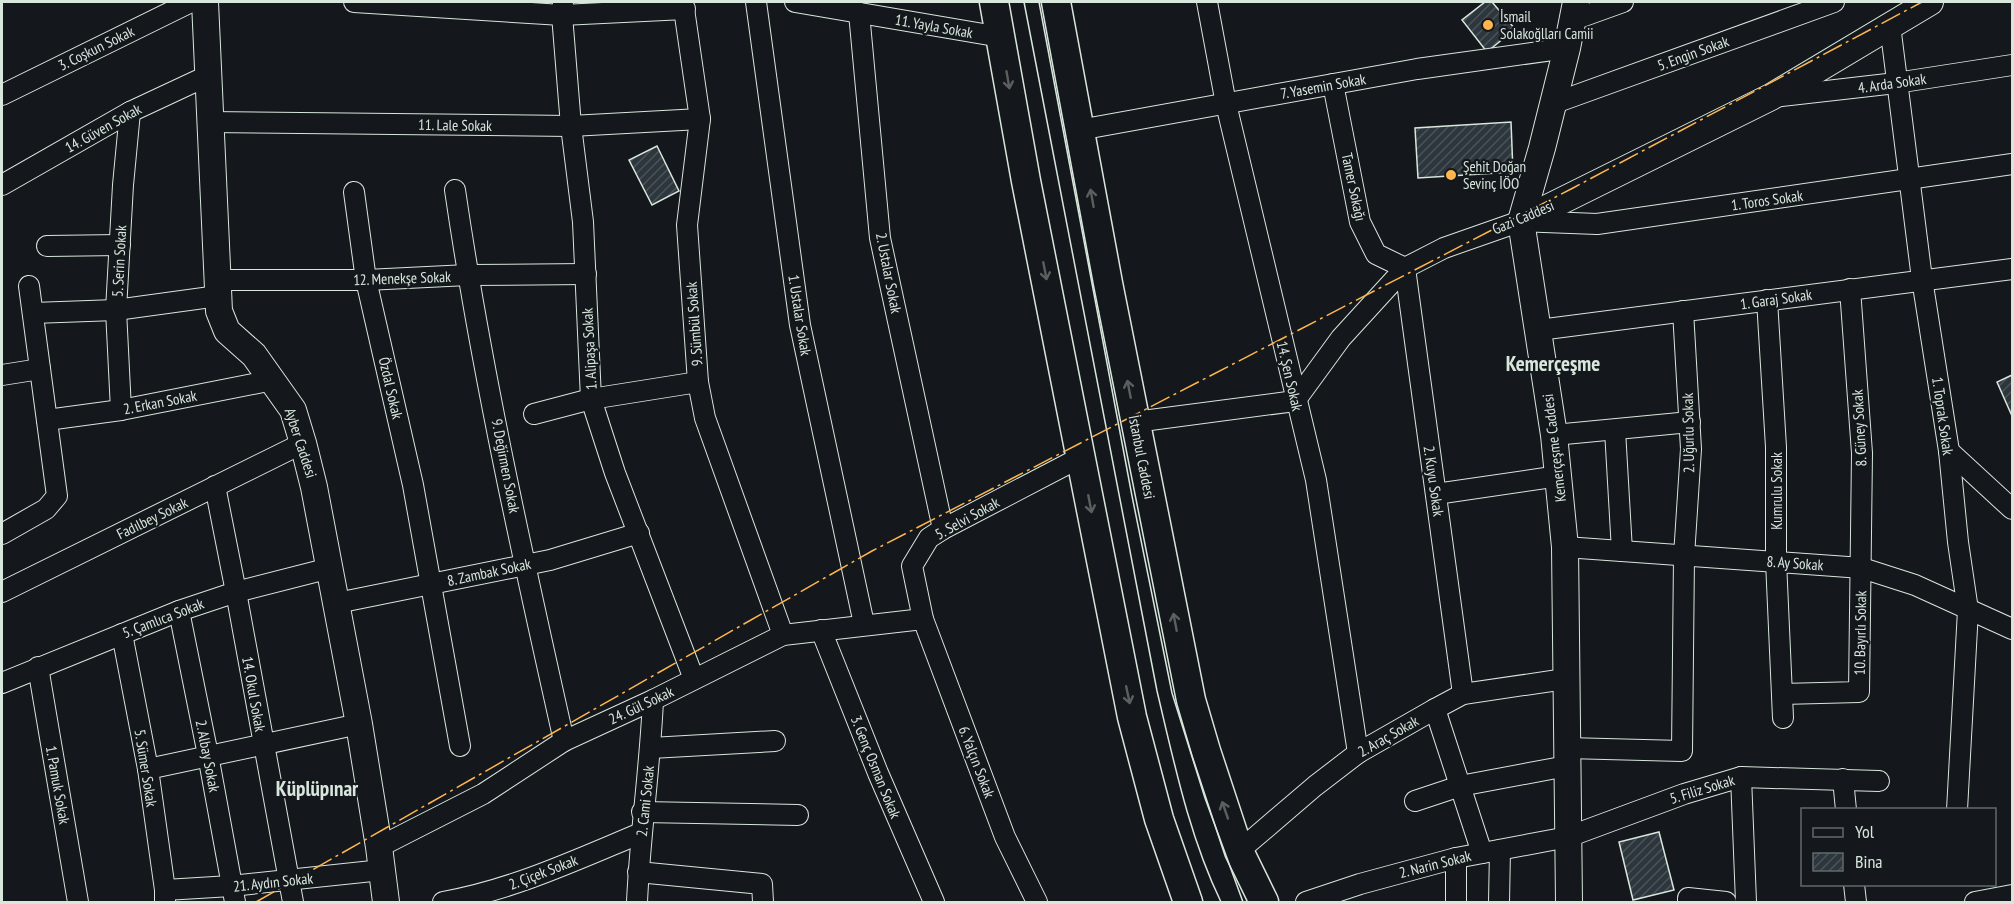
<svg xmlns="http://www.w3.org/2000/svg" width="2014" height="904" font-family="'PT Sans Narrow',sans-serif">
<style>
.building{fill:url(#building-hatch);stroke:#d8e6dc;stroke-width:1.5}
.lines{fill:none;stroke-linecap:round;stroke-linejoin:round}
.minor-casing{stroke:#d8e6dc;stroke-width:22}
.major-casing{stroke:#d8e6dc;stroke-width:28}
.highway-casing{stroke:#d8e6dc;stroke-width:31}
.minor{stroke:#14181c;stroke-width:20}
.major{stroke:#14181c;stroke-width:26}
.highway{stroke:#14181c;stroke-width:28}
.tram{stroke:#d8e6dc;stroke-width:1.5}
.power{stroke:#ffb74d;stroke-width:1.5;stroke-dasharray:21 4.5 3 4.5;stroke-linecap:butt}
.oneway{stroke:#59605f}
.poi-dot{fill:#ffb74d;stroke:#14181c;stroke-width:2}
.labels{text-anchor:middle;dominant-baseline:central;stroke-width:4.5;stroke-linejoin:round;paint-order:stroke}
.poi-label{font-size:15px;fill:#d8e6dc;stroke:#14181c;text-anchor:start}
.street-label{font-size:15px;fill:#d8e6dc;stroke:#14181c}
.district-label{font-size:21px;font-weight:bold;fill:#d8e6dc;stroke:#14181c}
</style>
<defs>
<pattern id="building-hatch" width="6" height="6" patternUnits="userSpaceOnUse" patternTransform="scale(1.5)"><rect width="6" height="6" fill="#2c363c"/><path d="M-1 1l2-2M0 6l6-6M5 7l2-2" fill="none" stroke="#4a5358"/></pattern>
</defs>
<rect width="100%" height="100%" fill="#14181c"/>
<g class="building">
<polygon points="1485,2 1492,2 1515,29 1487,52 1462,20"/>
<polygon points="1511,122 1513,172 1418,178 1415,128"/>
<polygon points="657,146 679,191 652,205 629,160"/>
<polygon points="2012,375 2012,416 1997,382"/>
<polygon points="1659,832 1674,890 1633,900 1619,842"/>
</g>
<g class="lines">
<defs>
<g id="minor">
<polyline points="354,2 562,15 685,9"/>
<polyline points="563,2 562,15 571,126 583,222 591,399 615,473 694,679"/>
<polyline points="683,2 700,119 687,225 698,382 705,418 783,635"/>
<polyline points="756,2 800,325 864,624"/>
<polyline points="795,2 1001,37"/>
<polyline points="1207,2 1226,104 1316,480 1358,753"/>
<polyline points="859,13 880,238 943,529"/>
<polyline points="1573,20 1623,2"/>
<polyline points="1890,25 1922,279 1949,451 1958,542 1968,610 1957,810"/>
<polyline points="1333,84 1360,222 1376,254 1405,268 1463,694"/>
<polyline points="2,95 191,2"/>
<polyline points="1774,97 1896,83 2012,65"/>
<polyline points="1552,104 1834,2"/>
<polyline points="209,122 571,126 700,119"/>
<polyline points="1079,130 1417,69 1567,48"/>
<polyline points="2,185 130,112 207,76"/>
<path d="M455,190C482,375 523,558 564,741"/>
<polyline points="354,192 366,280 413,485 460,746"/>
<polyline points="47,246 120,245"/>
<polyline points="218,280 366,280 468,275 586,274"/>
<polyline points="1767,300 1776,447 1776,561 1783,718"/>
<polyline points="33,313 116,310 218,296"/>
<polyline points="1539,330 2012,269"/>
<polyline points="2,375 40,369"/>
<polyline points="121,410 116,310 123,185 130,112"/>
<polyline points="534,414 591,399 698,382"/>
<polyline points="47,420 121,410 273,380"/>
<polyline points="1135,422 1295,401 1341,338 1405,268 1444,248 1521,221 1597,224 2012,164"/>
<polyline points="1615,430 1622,551"/>
<polyline points="1554,435 1690,422"/>
<polyline points="1949,451 2012,509"/>
<polyline points="215,486 236,592 293,902"/>
<polyline points="1436,494 1559,476"/>
<polyline points="2,534 46,509 57,496 29,286"/>
<polyline points="1565,547 1862,568 1915,585 2012,629"/>
<polyline points="2,592 303,443"/>
<polyline points="337,603 550,560 639,533"/>
<polyline points="179,611 208,755 235,902"/>
<polyline points="821,630 878,773 934,902"/>
<polyline points="122,634 148,769 165,890 165,902"/>
<polyline points="38,667 78,902"/>
<polyline points="2,683 179,611 236,592 330,568"/>
<polyline points="1782,694 1859,692 1862,453 1850,289"/>
<polyline points="1435,709 1482,853"/>
<polyline points="651,748 775,741"/>
<polyline points="1567,748 1682,751 1684,556 1691,449 1683,311"/>
<polyline points="148,769 359,724"/>
<polyline points="1741,777 1746,902"/>
<polyline points="1843,779 1846,810"/>
<polyline points="1415,801 1460,786 1567,766"/>
<polyline points="642,812 798,815"/>
<polyline points="379,847 483,794 564,741 653,700 783,635 923,619"/>
<polyline points="1239,851 1315,786 1358,753 1435,709 1463,694 1565,679"/>
<polyline points="1456,858 1456,902"/>
<polyline points="638,872 762,884 763,902"/>
<polyline points="1854,884 1856,902"/>
<polyline points="165,890 231,886 382,870"/>
<path d="M443,902C512,890 576,860 641,833"/>
<path d="M637,902C640,835 650,768 653,700"/>
<polyline points="1037,902 1005,837 923,619 912,566 929,538 943,529 1081,457"/>
<polyline points="1306,902 1360,884 1456,858 1568,837 1684,794 1741,777 1879,781"/>
<polyline points="1499,902 1500,850"/>
<polyline points="1688,902 1688,898 1726,902"/>
<polyline points="1975,902 2012,895"/>
</g>
<g id="major">
<polyline points="205,2 219,311 227,331 254,355 293,410 303,443 314,487 359,724 379,847 386,902"/>
<polyline points="1521,221 1771,97 1930,2"/>
<polyline points="1569,902 1565,547 1554,435 1521,221 1542,148 1567,48 1576,2"/>
</g>
<g id="highway">
<polyline points="994,2 1026,181 1132,717 1159,819 1188,902"/>
<polyline points="1056,2 1108,283 1191,700 1206,751 1239,851 1264,902"/>
</g>
</defs>
<use href="#minor" class="minor-casing"/>
<use href="#major" class="major-casing"/>
<use href="#highway" class="highway-casing"/>
<use href="#minor" class="minor"/>
<use href="#major" class="major"/>
<use href="#highway" class="highway"/>
<g class="tram">
<path d="M1024,2L1157,691C1174,762 1189,836 1221,902"/>
<polyline points="1039,2 1132,496 1172,693 1205,798 1243,902"/>
</g>
<polyline class="power" points="256,902 872,551 1573,188 1922,2"/>
</g>
<defs><path id="oneway-shaft" d="M-6 0H5M1.5-3L5.5 0L1.5 3" fill="none" stroke-width="1.6" stroke-linecap="round" stroke-linejoin="round" transform="scale(1.5)"/></defs>
<g class="oneway">
<use href="#oneway-shaft" transform="translate(1008 80) rotate(80)"/>
<use href="#oneway-shaft" transform="translate(1092 198) rotate(-100)"/>
<use href="#oneway-shaft" transform="translate(1045 271) rotate(79)"/>
<use href="#oneway-shaft" transform="translate(1129 389) rotate(-101)"/>
<use href="#oneway-shaft" transform="translate(1090 504) rotate(79)"/>
<use href="#oneway-shaft" transform="translate(1175 622) rotate(-101)"/>
<use href="#oneway-shaft" transform="translate(1128 695) rotate(78)"/>
<use href="#oneway-shaft" transform="translate(1225 810) rotate(-109)"/>
</g>
<g class="poi-dot">
<circle cx="1488" cy="25" r="6"/>
<circle cx="1451" cy="175" r="6"/>
</g>
<g class="labels">
<g class="poi-label">
<text x="1500" y="16">İsmail<tspan x="1500" dy="17">Solakoğlları Camii</tspan></text>
<text x="1463" y="166">Şehit Doğan<tspan x="1463" dy="17">Sevinç İÖO</tspan></text>
</g>
<g class="street-label">
<text transform="translate(934 26) rotate(10)">11. Yayla Sokak</text>
<text transform="translate(96 48) rotate(-26)">3. Coşkun Sokak</text>
<text transform="translate(1693 53) rotate(-20)">5. Engin Sokak</text>
<text transform="translate(1892 83) rotate(-8)">4. Arda Sokak</text>
<text transform="translate(1323 86) rotate(-10)">7. Yasemin Sokak</text>
<text transform="translate(455 125) rotate(1)">11. Lale Sokak</text>
<text transform="translate(103 128) rotate(-29)">14. Güven Sokak</text>
<text transform="translate(1354 187) rotate(78)">Tamer Sokağı</text>
<text transform="translate(1767 200) rotate(-8)">1. Toros Sokak</text>
<text transform="translate(1523 217) rotate(-23)">Gazi Caddesi</text>
<text transform="translate(119 261) rotate(-87)">5. Serin Sokak</text>
<text transform="translate(889 273) rotate(79)">2. Ustalar Sokak</text>
<text transform="translate(402 278) rotate(-2)">12. Menekşe Sokak</text>
<text transform="translate(1776 299) rotate(-8)">1. Garaj Sokak</text>
<text transform="translate(800 315) rotate(81)">1. Ustalar Sokak</text>
<text transform="translate(694 324) rotate(-94)">9. Sümbül Sokak</text>
<text transform="translate(589 349) rotate(-93)">1. Alipaşa Sokak</text>
<text transform="translate(1290 376) rotate(77)">14. Şen Sokak</text>
<text transform="translate(391 388) rotate(77)">Özdal Sokak</text>
<text transform="translate(160 402) rotate(-11)">2. Erkan Sokak</text>
<text transform="translate(1943 416) rotate(82)">1. Toprak Sokak</text>
<text transform="translate(1859 428) rotate(-93)">8. Güney Sokak</text>
<text transform="translate(1688 433) rotate(-91)">2. Uğurlu Sokak</text>
<text transform="translate(301 443) rotate(72)">Ayber Caddesi</text>
<text transform="translate(1554 448) rotate(-97)">Kemerçeşme Caddesi</text>
<text transform="translate(1142 457) rotate(79)">İstanbul Caddesi</text>
<text transform="translate(506 466) rotate(79)">9. Değirmen Sokak</text>
<text transform="translate(1434 481) rotate(82)">2. Kuyu Sokak</text>
<text transform="translate(1776 491) rotate(-90)">Kumrulu Sokak</text>
<text transform="translate(152 518) rotate(-26)">Fadılbey Sokak</text>
<text transform="translate(967 518) rotate(-29)">5. Selvi Sokak</text>
<text transform="translate(1795 563) rotate(4)">8. Ay Sokak</text>
<text transform="translate(489 572) rotate(-12)">8. Zambak Sokak</text>
<text transform="translate(163 618) rotate(-21)">5. Çamlıca Sokak</text>
<text transform="translate(1860 633) rotate(-89)">10. Bayırlı Sokak</text>
<text transform="translate(254 694) rotate(80)">14. Okul Sokak</text>
<text transform="translate(641 705) rotate(-25)">24. Gül Sokak</text>
<text transform="translate(1388 736) rotate(-30)">2. Araç Sokak</text>
<text transform="translate(208 756) rotate(79)">2. Albay Sokak</text>
<text transform="translate(977 762) rotate(69)">6. Yalçın Sokak</text>
<text transform="translate(876 767) rotate(68)">3. Genç Osman Sokak</text>
<text transform="translate(146 768) rotate(81)">5. Sümer Sokak</text>
<text transform="translate(58 785) rotate(80)">1. Pamuk Sokak</text>
<text transform="translate(1702 789) rotate(-17)">5. Filiz Sokak</text>
<text transform="translate(645 801) rotate(-84)">2. Cami Sokak</text>
<text transform="translate(1435 864) rotate(-14)">2. Narin Sokak</text>
<text transform="translate(543 872) rotate(-21)">2. Çiçek Sokak</text>
<text transform="translate(273 882) rotate(-6)">21. Aydın Sokak</text>
</g>
<g class="district-label">
<text x="1553" y="363">Kemerçeşme</text>
<text x="317" y="788">Küplüpınar</text>
</g>
</g>
<rect width="2014" height="904" fill="none" stroke="#d8e6dc" stroke-width="6"/>
<rect x="1801" y="808" width="195" height="78" fill="#14181c" stroke="#626a69" stroke-width="1.5"/>
<rect x="1813" y="828" width="30" height="9" fill="#14181c" stroke="#626a69" stroke-width="1.5"/>
<text x="1855" y="838" font-size="18" fill="#d8e6dc">Yol</text>
<rect x="1813" y="853" width="30" height="18" fill="url(#building-hatch)" stroke="#626a69" stroke-width="1.5"/>
<text x="1855" y="868" font-size="18" fill="#d8e6dc">Bina</text>
</svg>
